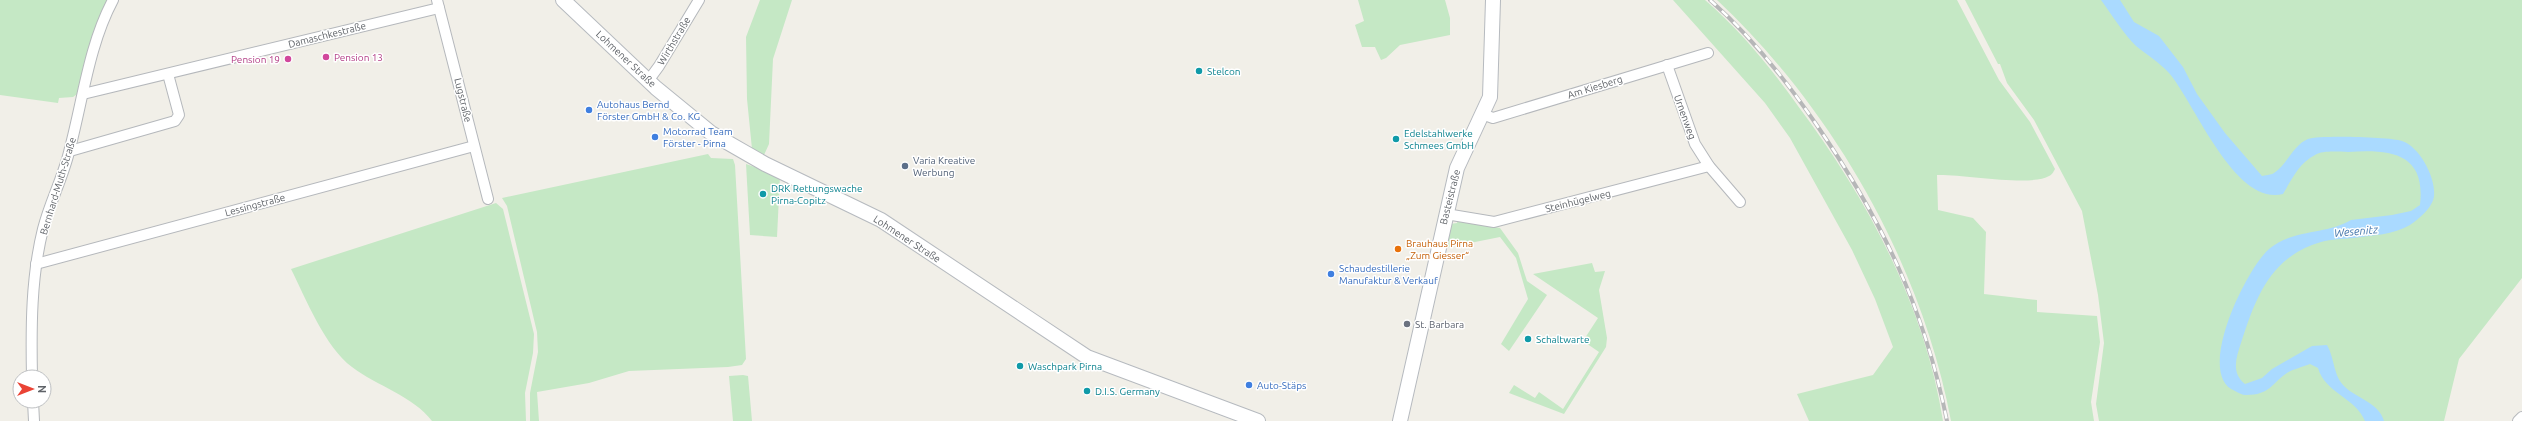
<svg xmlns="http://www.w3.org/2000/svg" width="2522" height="421" font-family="Ubuntu,sans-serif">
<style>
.green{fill:#c5e8c5}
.water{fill:#aadaff}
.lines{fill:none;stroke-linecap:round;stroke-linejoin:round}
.street-casing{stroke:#b5b8bc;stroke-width:12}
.secondary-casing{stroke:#b6babf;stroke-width:16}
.street{stroke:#fff;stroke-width:10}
.secondary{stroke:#fff;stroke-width:14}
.rail-casing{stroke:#b6b7b8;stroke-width:4}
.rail{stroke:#fff;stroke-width:2.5;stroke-dasharray:8;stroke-linecap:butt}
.hotel-dot{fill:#d1479c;stroke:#fff;stroke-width:1.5}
.culture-dot{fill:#0f9aa8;stroke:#fff;stroke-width:1.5}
.shop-dot{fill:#3f7fe0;stroke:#fff;stroke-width:1.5}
.service-dot{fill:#5c6f8a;stroke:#fff;stroke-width:1.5}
.food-dot{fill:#e8710a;stroke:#fff;stroke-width:1.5}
.worship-dot{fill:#6b7280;stroke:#fff;stroke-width:1.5}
.labels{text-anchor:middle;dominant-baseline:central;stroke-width:3;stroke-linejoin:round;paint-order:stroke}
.street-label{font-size:10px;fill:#5f6368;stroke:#fff}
.hotel-label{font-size:10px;fill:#b23c85;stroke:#fff;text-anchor:start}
.culture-label{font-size:10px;fill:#0d838f;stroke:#fff;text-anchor:start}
.shop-label{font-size:10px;fill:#366cbe;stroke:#fff;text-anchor:start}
.service-label{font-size:10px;fill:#4e5e75;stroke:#fff;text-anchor:start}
.food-label{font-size:10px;fill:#c56008;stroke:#fff;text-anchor:start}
.worship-label{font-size:10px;fill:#5b616d;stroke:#fff;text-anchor:start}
.water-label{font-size:11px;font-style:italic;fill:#4174aa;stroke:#fff}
</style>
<rect width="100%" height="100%" fill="#f1efe8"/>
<g class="green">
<polygon points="0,0 113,0 80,92 73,97 59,98 58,103 0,95"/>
<polygon points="760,0 792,0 773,59 769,144 764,155 752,149 747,99 746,37"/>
<polygon points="1358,0 1445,0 1450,18 1450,35 1400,45 1386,58 1381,60 1375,47 1362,47 1355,25 1364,21"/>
<path d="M1673,0H1705C1741,31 1770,67 1798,106C1867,198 1925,306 1943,421H1809L1797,394L1873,375L1893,347L1875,299L1852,250L1790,138L1765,103Z"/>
<path d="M1717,0H1957L1999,80L2030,122L2055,169C2054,171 2052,175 2049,176C2032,187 1962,174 1937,175L1938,210L1973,218L1986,232L1984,294L2037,300V312L2097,316L2100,342L2091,402L2094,421H1951C1922,265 1833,109 1717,0Z"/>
<polygon points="1965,0 2522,0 2522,278 2459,359 2444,421 2099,421 2096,404 2104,343 2098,295 2082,211 2034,120 2007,83 2000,64 1998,64"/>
<polygon points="708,154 711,158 733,159 735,165 746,359 742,365 728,367 629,371 589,383 537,392 539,421 530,421 530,393 538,352 537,332 507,206 502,198"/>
<polygon points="746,164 780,176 777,237 750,235"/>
<path d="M496,203L503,209L534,334L533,353L525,393L526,421H432C413,396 377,386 352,367C325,347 306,299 291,269Z"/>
<polygon points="1458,220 1500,228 1518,253 1527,281 1547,295 1509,351 1501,344 1528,299 1516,258 1500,237 1445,248 1450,224 1457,223"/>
<polygon points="1592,263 1595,272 1605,271 1599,290 1607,338 1606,347 1564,414 1509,393 1514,385 1535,398 1539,392 1563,409 1599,352 1583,341 1598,318 1533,274"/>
<polygon points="743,375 748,376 752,421 733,421 729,376"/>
</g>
<path class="water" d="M2101,0H2120L2134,22L2159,36L2183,67L2197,94L2225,133L2262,176C2265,175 2271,175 2274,173C2287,165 2293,145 2308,139C2319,135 2390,137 2402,141C2420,147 2436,178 2434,196C2433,207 2419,219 2410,225C2393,235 2373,235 2354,238C2344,239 2331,239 2321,242C2270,257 2256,297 2241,343C2236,358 2231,373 2245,384L2262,378L2272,369L2312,346L2327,345C2335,359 2333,376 2345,387C2358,399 2379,403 2384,421H2365C2356,398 2325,393 2318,368L2310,364C2303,367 2293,369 2287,373C2271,384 2270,395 2246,395C2242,395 2239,393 2235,391C2194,375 2246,269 2269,249C2292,229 2326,235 2351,220L2392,215L2411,211L2420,205C2426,153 2391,149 2348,152C2339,152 2323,150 2315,155C2299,163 2292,179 2283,194C2234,206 2195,103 2169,73C2159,62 2147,55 2136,46C2123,33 2112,15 2101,0Z"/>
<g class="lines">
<defs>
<g id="street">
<polyline points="437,0 488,199"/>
<polyline points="1667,65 1695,144 1709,166 1740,202"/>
<polyline points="648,81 659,66 699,0"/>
<polyline points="83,94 439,8"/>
<polyline points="1482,114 1493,118 1708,53"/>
<polyline points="70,151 175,121 179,115 168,74"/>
<polyline points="1446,214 1494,222 1709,166"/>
<polyline points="36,264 474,146"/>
<path d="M32,377C31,328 31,277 43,229C50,201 64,176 70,148C83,99 89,45 113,0"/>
<polyline points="33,401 34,421"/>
<polyline points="2518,421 2522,417"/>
</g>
<g id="secondary">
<polyline points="563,0 656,88 711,133 765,164 881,220 1087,357 1258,421"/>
<polyline points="1400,421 1457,168 1490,97 1493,0"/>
</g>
</defs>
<use href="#street" class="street-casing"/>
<use href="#secondary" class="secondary-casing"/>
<use href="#street" class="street"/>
<use href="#secondary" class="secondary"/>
<defs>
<path id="rail" d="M1710,0C1752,37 1785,79 1816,124C1882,220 1924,307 1947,421"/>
</defs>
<use href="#rail" class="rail-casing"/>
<use href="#rail" class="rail"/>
</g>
<g class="hotel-dot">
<circle cx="326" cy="57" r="4"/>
<circle cx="288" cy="59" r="4"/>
</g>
<g class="culture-dot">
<circle cx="1199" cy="71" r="4"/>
<circle cx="1396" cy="139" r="4"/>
<circle cx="763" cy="194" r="4"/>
<circle cx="1528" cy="339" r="4"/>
<circle cx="1020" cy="366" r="4"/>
<circle cx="1087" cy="391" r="4"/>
</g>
<g class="shop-dot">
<circle cx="589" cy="110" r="4"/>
<circle cx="655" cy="137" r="4"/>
<circle cx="1331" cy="274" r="4"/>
<circle cx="1249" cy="385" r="4"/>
</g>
<circle class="service-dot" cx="905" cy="166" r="4"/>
<circle class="food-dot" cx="1398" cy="249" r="4"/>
<circle class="worship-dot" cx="1407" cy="324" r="4"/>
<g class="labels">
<g class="street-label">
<text transform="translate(327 35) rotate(-14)">Damaschkestraße</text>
<text transform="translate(674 41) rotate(-59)">Wirthstraße</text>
<text transform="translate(626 59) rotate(43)">Lohmener Straße</text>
<text transform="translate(1595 87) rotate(-17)">Am Kiesberg</text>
<text transform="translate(463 100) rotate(76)">Lugstraße</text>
<text transform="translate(1685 117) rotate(70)">Urnenweg</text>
<text transform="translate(58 186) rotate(-73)">Bernhard-Muth-Straße</text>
<text transform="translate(1450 197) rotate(-76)">Basteistraße</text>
<text transform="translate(1578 201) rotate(-14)">Steinhügelweg</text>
<text transform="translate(255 205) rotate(-15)">Lessingstraße</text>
<text transform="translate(907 239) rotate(33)">Lohmener Straße</text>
</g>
<g class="hotel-label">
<text x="334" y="57">Pension 13</text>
<text x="280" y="59" text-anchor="end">Pension 19</text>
</g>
<g class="culture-label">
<text x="1207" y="71">Stelcon</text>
<text x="1404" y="133">Edelstahlwerke<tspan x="1404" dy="12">Schmees GmbH</tspan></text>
<text x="771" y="188">DRK Rettungswache<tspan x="771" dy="12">Pirna-Copitz</tspan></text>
<text x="1536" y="339">Schaltwarte</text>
<text x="1028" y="366">Waschpark Pirna</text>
<text x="1095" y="391">D.I.S. Germany</text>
</g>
<g class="shop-label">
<text x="597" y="104">Autohaus Bernd<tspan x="597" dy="12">Förster GmbH &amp; Co. KG</tspan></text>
<text x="663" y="131">Motorrad Team<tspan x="663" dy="12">Förster - Pirna</tspan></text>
<text x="1339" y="268">Schaudestillerie<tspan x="1339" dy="12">Manufaktur &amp; Verkauf</tspan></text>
<text x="1257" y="385">Auto-Stäps</text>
</g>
<g class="service-label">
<text x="913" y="160">Varia Kreative<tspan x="913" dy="12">Werbung</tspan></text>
</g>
<g class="food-label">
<text x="1406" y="243">Brauhaus Pirna<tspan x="1406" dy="12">„Zum Giesser“</tspan></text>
</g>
<g class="worship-label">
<text x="1415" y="324">St. Barbara</text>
</g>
<g class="water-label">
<text transform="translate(2356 231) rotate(-5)">Wesenitz</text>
</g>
</g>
<g transform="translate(32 389) rotate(90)"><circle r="19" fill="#ffffff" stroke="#bfc1c3"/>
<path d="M0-3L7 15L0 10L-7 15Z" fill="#ea4335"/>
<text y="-6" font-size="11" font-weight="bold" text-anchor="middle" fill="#5f6368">N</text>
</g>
</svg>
